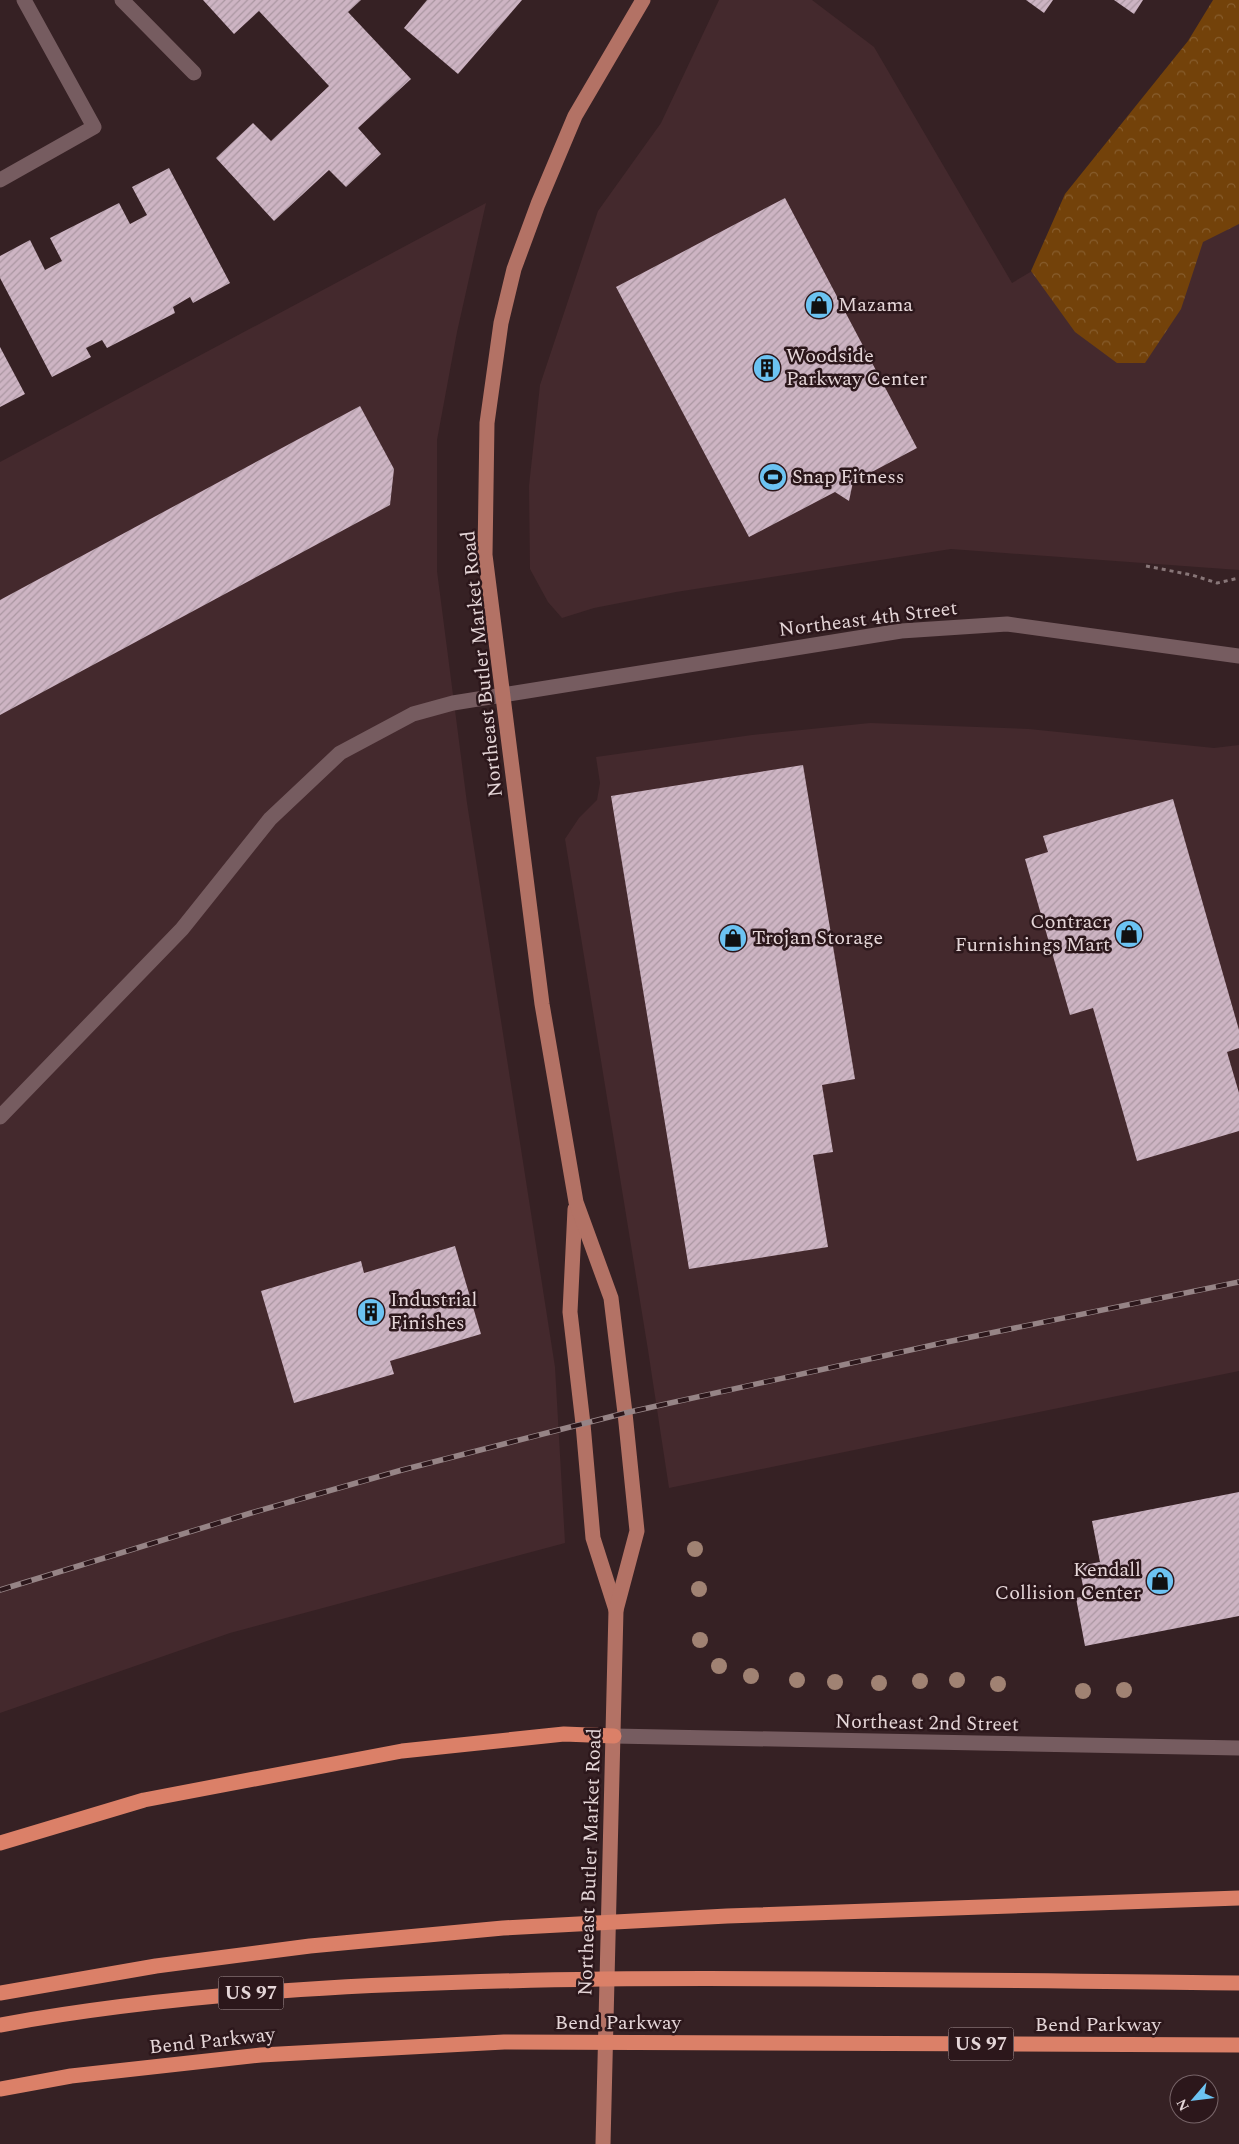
<svg xmlns="http://www.w3.org/2000/svg" width="1239" height="2144" font-family="Spectral,serif">
<style>
.built{fill:#44292d}
.forest{fill:url(#forest-crowns)}
.building{fill:url(#building-hatch)}
.lines{fill:none;stroke-linecap:round;stroke-linejoin:round}
.path{stroke:#887678;stroke-width:3;stroke-dasharray:4 4;stroke-linecap:butt}
.minor{stroke:#765c60;stroke-width:15}
.major{stroke:#b37265;stroke-width:15}
.highway{stroke:#db8068;stroke-width:15}
.rail-casing{stroke:#968486;stroke-width:5.5}
.rail{stroke:#2c171b;stroke-width:4;stroke-dasharray:11;stroke-linecap:butt}
.tree{fill:#a08273}
.labels{text-anchor:middle;dominant-baseline:central;stroke-width:5;stroke-linejoin:round;paint-order:stroke}
.shield{fill:#2c171b;stroke:#ae9d9f;stroke-width:1}
.shield-label{font-size:19px;font-weight:bold;fill:#e5d6d8}
.poi-label{font-size:20px;fill:#e5d6d8;stroke:#2c171b;text-anchor:start}
.street-label{font-size:20px;fill:#e5d6d8;stroke:#2c171b}
</style>
<defs>
<pattern id="forest-crowns" width="20" height="18" patternUnits="userSpaceOnUse" patternTransform="scale(1.25)"><rect width="20" height="18" fill="#73420a"/><path d="M2 6a3 3 0 1 1 6 0M12 15a3 3 0 1 1 6 0" fill="none" stroke="#875d2d"/></pattern>
<pattern id="building-hatch" width="6" height="6" patternUnits="userSpaceOnUse" patternTransform="scale(1.25)"><rect width="6" height="6" fill="#cdb4c3"/><path d="M-1 1l2-2M0 6l6-6M5 7l2-2" fill="none" stroke="#ab97a2"/></pattern>
</defs>
<rect width="100%" height="100%" fill="#362124"/>
<g class="built">
<polygon points="719,0 812,0 874,47 1012,283 1239,148 1239,570 951,549 676,592 594,608 562,618 548,602 530,569 529,486 540,385 598,211 661,123"/>
<polygon points="486,203 457,332 437,440 437,571 467,803 555,1367 565,1543 230,1633 0,1713 0,462"/>
<polygon points="870,723 1029,729 1214,748 1239,745 1239,1371 669,1488 648,1350 565,839 579,818 597,800 600,783 596,757 752,735"/>
</g>
<polygon class="forest" points="1213,0 1239,0 1239,224 1203,242 1181,309 1145,363 1117,363 1075,332 1031,271 1065,194 1188,41"/>
<g class="building">
<polygon points="203,0 361,0 348,12 411,79 358,128 381,154 346,187 329,170 274,221 216,158 253,123 271,141 329,86 259,11 234,34"/>
<polygon points="427,0 522,0 458,74 404,28"/>
<polygon points="1026,0 1053,0 1044,13"/>
<polygon points="1114,0 1143,0 1134,14"/>
<polygon points="169,168 230,283 193,303 190,297 173,307 175,313 107,348 102,340 86,348 91,357 52,377 0,278 0,256 30,240 45,270 62,261 50,238 119,203 130,224 147,215 132,187"/>
<polygon points="785,198 917,448 853,482 849,501 835,492 749,537 616,287"/>
<polygon points="0,347 25,394 0,407"/>
<polygon points="360,406 394,469 390,505 0,715 0,600"/>
<polygon points="803,765 855,1079 822,1085 833,1152 813,1155 828,1247 689,1269 611,796"/>
<polygon points="1173,799 1239,1030 1239,1048 1227,1052 1239,1093 1239,1131 1137,1161 1093,1008 1070,1015 1025,859 1048,852 1043,836"/>
<polygon points="455,1246 481,1334 390,1361 394,1374 294,1403 261,1291 361,1261 364,1273"/>
<polygon points="1239,1492 1239,1616 1085,1646 1076,1598 1085,1596 1079,1566 1100,1562 1092,1521"/>
</g>
<g class="lines">
<polyline class="path" points="1146,566 1192,575 1217,583 1239,578"/>
<g class="minor">
<polyline points="122,0 194,73"/>
<polyline points="0,180 94,127 24,0"/>
<polyline points="0,1117 182,929 270,819 340,753 413,714 453,703 901,631 1007,624 1239,656"/>
<polyline points="614,1736 1239,1748"/>
</g>
<g class="major">
<polyline points="575,1209 570,1312 583,1424 593,1538 616,1610"/>
<polyline points="603,2144 616,1610 637,1531 625,1413 611,1298 576,1202 542,1004 485,555 487,423 501,323 514,269 538,204 575,116 643,0"/>
</g>
<g class="highway">
<polyline points="0,1843 144,1800 402,1751 564,1734 614,1736"/>
<polyline points="0,1993 156,1966 310,1946 503,1928 727,1916 1239,1898"/>
<path d="M0,2025C197,1989 403,1982 603,1979C815,1977 1027,1981 1239,1983"/>
<polyline points="0,2089 71,2076 261,2055 504,2042 1239,2045"/>
</g>
<defs>
<polyline id="rail" points="0,1590 251,1513 402,1470 625,1413 942,1343 1239,1282"/>
</defs>
<use href="#rail" class="rail-casing"/>
<use href="#rail" class="rail"/>
</g>
<g class="tree">
<circle cx="695" cy="1549" r="8"/>
<circle cx="699" cy="1589" r="8"/>
<circle cx="700" cy="1640" r="8"/>
<circle cx="719" cy="1666" r="8"/>
<circle cx="751" cy="1676" r="8"/>
<circle cx="797" cy="1680" r="8"/>
<circle cx="957" cy="1680" r="8"/>
<circle cx="920" cy="1681" r="8"/>
<circle cx="835" cy="1682" r="8"/>
<circle cx="879" cy="1683" r="8"/>
<circle cx="998" cy="1684" r="8"/>
<circle cx="1124" cy="1690" r="8"/>
<circle cx="1083" cy="1691" r="8"/>
</g>
<defs>
<symbol id="shop-disc" viewBox="-11 -11 22 22"><circle r="9.5" fill="#6cc3f2" stroke="#2c171b"/><path d="M-5-2.5h2.3a2.7 3.5 0 0 1 5.4 0H5L5.5 6h-11ZM-1.5-2.5h3a1.5 2.3 0 0 0-3 0Z" fill="#111"/></symbol>
<symbol id="building-disc" viewBox="-11 -11 22 22"><circle r="9.5" fill="#6cc3f2" stroke="#2c171b"/><path d="M-4-6H4V6H1V3H-1V6H-4ZM-2.5-4.3h1.7v1.8h-1.7ZM.8-4.3h1.7v1.8H.8ZM-2.5-1h1.7V.8h-1.7ZM.8-1h1.7V.8H.8Z" fill="#111"/></symbol>
<symbol id="stadium-disc" viewBox="-11 -11 22 22"><circle r="9.5" fill="#6cc3f2" stroke="#2c171b"/><path d="M0-5a6.5 5 0 1 0 0 10a6.5 5 0 1 0 0-10ZM-3.5-1.8h7v3.6h-7Z" fill="#111"/></symbol>
</defs>
<g fill-rule="evenodd">
<use href="#shop-disc" x="803" y="289" width="32" height="32"/>
<use href="#building-disc" x="751" y="352" width="32" height="32"/>
<use href="#stadium-disc" x="757" y="461" width="32" height="32"/>
<use href="#shop-disc" x="1113" y="918" width="32" height="32"/>
<use href="#shop-disc" x="717" y="922" width="32" height="32"/>
<use href="#building-disc" x="355" y="1296" width="32" height="32"/>
<use href="#shop-disc" x="1144" y="1565" width="32" height="32"/>
</g>
<g class="labels">
<g class="shield">
<rect x="218.5" y="1976.5" width="65" height="33" rx="4"/>
<rect x="948.5" y="2027.5" width="65" height="33" rx="4"/>
</g>
<g class="shield-label">
<text x="251" y="1993">US 97</text>
<text x="981" y="2044">US 97</text>
</g>
<g class="poi-label">
<text x="838" y="305">Mazama</text>
<text x="786" y="356">Woodside<tspan x="786" dy="23">Parkway Center</tspan></text>
<text x="792" y="477">Snap Fitness</text>
<text x="1110" y="922" text-anchor="end">Contracr<tspan x="1110" dy="23">Furnishings Mart</tspan></text>
<text x="752" y="938">Trojan Storage</text>
<text x="390" y="1300">Industrial<tspan x="390" dy="23">Finishes</tspan></text>
<text x="1141" y="1570" text-anchor="end">Kendall<tspan x="1141" dy="23">Collision Center</tspan></text>
</g>
<g class="street-label">
<text transform="translate(868 619) rotate(-7)">Northeast 4th Street</text>
<text transform="translate(482 664) rotate(-96)">Northeast Butler Market Road</text>
<text transform="translate(927 1723) rotate(1)">Northeast 2nd Street</text>
<text transform="translate(590 1862) rotate(-88)">Northeast Butler Market Road</text>
<text x="618" y="2023">Bend Parkway</text>
<text x="1098" y="2025">Bend Parkway</text>
<text transform="translate(212 2041) rotate(-6)">Bend Parkway</text>
</g>
</g>
<g transform="translate(1194 2099) rotate(242)"><circle r="24" fill="#2c171b" stroke="#766367"/>
<path d="M0-4L9 19L0 12L-9 19Z" fill="#6cc3f2"/>
<text y="-8" font-size="14" font-weight="bold" text-anchor="middle" fill="#e5d6d8">N</text>
</g>
</svg>
